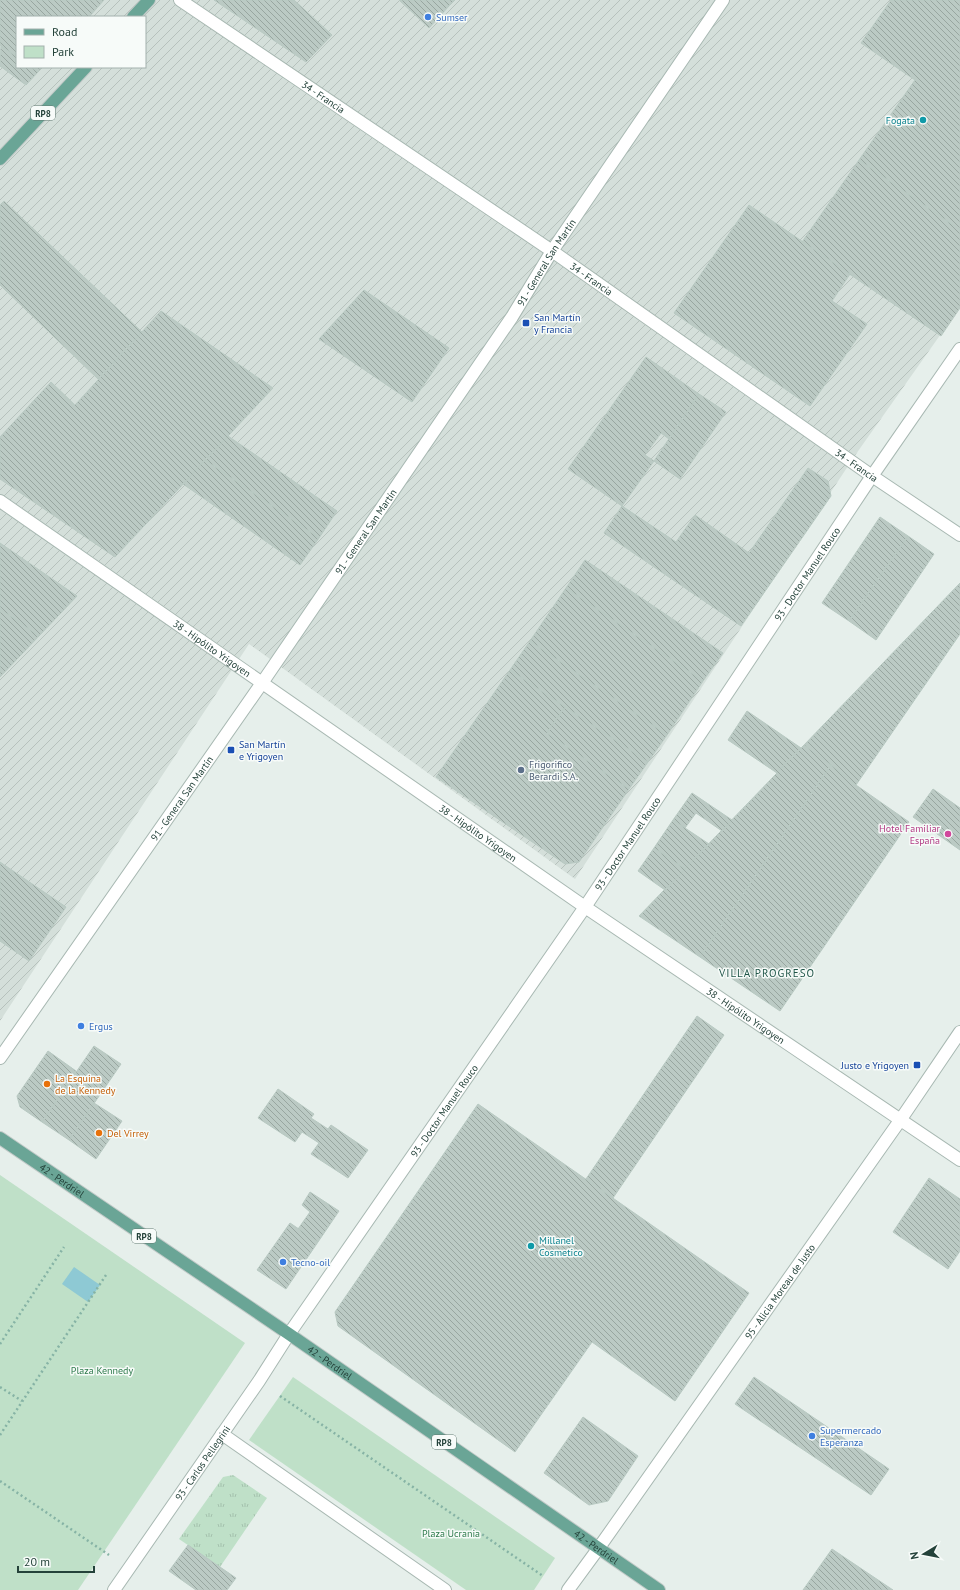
<svg xmlns="http://www.w3.org/2000/svg" width="960" height="1590" font-family="'PT Sans',sans-serif">
<style>
.industrial{fill:url(#industrial-furrows);fill-rule:evenodd}
.grass{fill:url(#grass-tufts)}
.green{fill:#bfe0c8}
.water{fill:#8ec9d4}
.building{fill:url(#building-back-hatch);stroke:#b8c9c2}
.lines{fill:none;stroke-linecap:round;stroke-linejoin:round}
.street-casing{stroke:#a8b8b2;stroke-width:14}
.primary-casing{stroke:#c2cac8;stroke-width:14}
.path{stroke:#86b3a5;stroke-width:2.5;stroke-dasharray:2 3;stroke-linecap:butt}
.street{stroke:#fff;stroke-width:12}
.primary{stroke:#6aa596;stroke-width:12}
.shop-dot{fill:#3f7fe0;stroke:#f7fbf9;stroke-width:1.5}
.culture-dot{fill:#0f9aa8;stroke:#f7fbf9;stroke-width:1.5}
.transit-dot{fill:#1a4fb4;stroke:#f7fbf9;stroke-width:1.5}
.service-dot{fill:#5c6f8a;stroke:#f7fbf9;stroke-width:1.5}
.hotel-dot{fill:#d1479c;stroke:#f7fbf9;stroke-width:1.5}
.food-dot{fill:#e8710a;stroke:#f7fbf9;stroke-width:1.5}
.labels{text-anchor:middle;dominant-baseline:central;stroke-width:3;stroke-linejoin:round;paint-order:stroke}
.shield{fill:#f7fbf9;stroke:#637a73;stroke-width:1}
.shield-label{font-size:9px;font-weight:bold;fill:#24423a}
.shop-label{font-size:10px;fill:#366cbe;stroke:#f7fbf9;text-anchor:start}
.street-label{font-size:10px;fill:#24423a;stroke:#f7fbf9}
.culture-label{font-size:10px;fill:#0d838f;stroke:#f7fbf9;text-anchor:end}
.transit-label{font-size:10px;fill:#164399;stroke:#f7fbf9;text-anchor:start}
.service-label{font-size:10px;fill:#4e5e75;stroke:#f7fbf9;text-anchor:start}
.hotel-label{font-size:10px;fill:#b23c85;stroke:#f7fbf9;text-anchor:end}
.food-label{font-size:10px;fill:#c56008;stroke:#f7fbf9;text-anchor:start}
.park-label{font-size:10px;fill:#2d7a4b;stroke:#f7fbf9}
.neighbourhood-label{font-size:11px;letter-spacing:1px;fill:#1f5548;stroke:#f7fbf9}
</style>
<defs>
<pattern id="industrial-furrows" width="10" height="10" patternUnits="userSpaceOnUse"><rect width="10" height="10" fill="#d4dfda"/><path d="M-1 1l2-2M0 10L10 0M9 11l2-2" fill="none" stroke="#b6c1bc"/></pattern>
<pattern id="grass-tufts" width="24" height="20" patternUnits="userSpaceOnUse"><rect width="24" height="20" fill="#bfe0c8"/><path d="M3 7l-1-3M5 7V3M7 7l1-3M15 17l-1-3M17 17v-4M19 17l1-3" fill="none" stroke="#a4c1ad"/></pattern>
<pattern id="building-back-hatch" width="6" height="6" patternUnits="userSpaceOnUse"><rect width="6" height="6" fill="#bbcac4"/><path d="M-1 5l2 2M0 0l6 6M5-1l2 2" fill="none" stroke="#98a6a0"/></pattern>
</defs>
<rect width="100%" height="100%" fill="#e6efeb"/>
<path class="industrial" d="M0,0H960V307L856,454L575,879L249,644L0,1021ZM17,17H145V67H17Z"/>
<polygon class="grass" points="233,1475 267,1498 220,1567 179,1539 223,1477"/>
<g class="green">
<polygon points="0,1175 245,1343 78,1590 0,1590"/>
<polygon points="293,1377 555,1558 534,1590 466,1590 249,1440"/>
</g>
<polygon class="water" points="74,1267 100,1285 88,1302 62,1284"/>
<g class="building">
<polygon points="0,0 104,0 89,17 17,17 17,57 0,45"/>
<polygon points="214,0 294,0 332,35 306,62"/>
<polygon points="399,0 443,0 449,6 429,28"/>
<polygon points="443,0 455,0 449,6"/>
<polygon points="891,0 960,0 960,230 859,160 915,80 861,43"/>
<polygon points="1,46 17,57 17,67 31,67 38,72 26,85 0,66"/>
<polygon points="31,67 42,67 38,72"/>
<polygon points="859,160 960,230 960,308 941,336 802,242"/>
<polygon points="4,201 142,332 98,379 0,285 0,205"/>
<polygon points="749,205 850,274 832,301 867,324 810,406 674,313"/>
<polygon points="364,290 449,348 412,402 319,339"/>
<polygon points="161,311 273,388 115,557 0,479 0,437 51,382 75,405"/>
<polygon points="646,357 699,394 669,439 661,433 645,455 654,461 622,506 568,469"/>
<polygon points="699,394 726,412 680,479 654,461"/>
<polygon points="228,436 337,511 319,538 205,460"/>
<polygon points="205,460 319,538 300,565 183,484"/>
<polygon points="808,468 828,481 831,496 741,626 604,533 622,506 676,542 695,515 749,553"/>
<polygon points="880,517 908,536 849,621 822,603"/>
<polygon points="908,536 934,554 876,640 849,621"/>
<polygon points="0,543 77,596 39,636 0,609"/>
<polygon points="585,560 723,653 703,681 566,588"/>
<polygon points="960,583 960,634 856,785 804,745"/>
<polygon points="566,588 703,681 667,735 530,641"/>
<polygon points="0,609 39,636 0,677"/>
<polygon points="530,641 667,735 648,762 510,670"/>
<polygon points="510,670 565,707 547,733 629,789 579,862 565,864 436,777"/>
<polygon points="565,707 648,762 629,789 547,733"/>
<polygon points="747,711 801,748 777,773 728,740"/>
<polygon points="804,745 831,765 700,957 639,916"/>
<polygon points="831,765 856,785 909,822 780,1011 700,957"/>
<polygon points="933,789 960,808 960,850 913,817"/>
<polygon points="692,793 732,820 722,831 696,813 685,828 673,820"/>
<polygon points="673,820 709,844 685,869 654,848"/>
<polygon points="654,848 685,869 665,890 638,871"/>
<polygon points="0,862 66,907 29,961 0,941"/>
<polygon points="697,1016 724,1035 613,1198 586,1179"/>
<polygon points="94,1046 121,1064 69,1140 42,1122"/>
<polygon points="48,1051 76,1071 42,1122 20,1107 17,1096"/>
<polygon points="278,1089 314,1114 311,1118 328,1129 331,1125 368,1150 348,1178 311,1154 319,1143 302,1132 295,1142 258,1118"/>
<polygon points="94,1103 122,1121 96,1159 69,1140"/>
<polygon points="478,1104 749,1293 675,1401 592,1342 515,1452 338,1326 335,1312"/>
<polygon points="929,1178 960,1199 960,1251 948,1269 893,1232"/>
<polygon points="310,1192 339,1211 318,1242 298,1229 310,1212 302,1205"/>
<polygon points="290,1223 318,1242 286,1289 257,1270"/>
<polygon points="754,1377 889,1469 871,1495 735,1404"/>
<polygon points="583,1417 638,1456 608,1501 589,1505 544,1473"/>
<polygon points="188,1545 236,1578 227,1590 196,1590 169,1571"/>
<polygon points="832,1549 893,1590 803,1590"/>
</g>
<g class="lines">
<defs>
<g id="street">
<path id="s1" d="M180,0L552,251L872,476L960,535"/>
<path id="s2" d="M0,501L585,907L960,1160"/>
<path id="s3" d="M0,1058L262,683L512,317L552,251L723,0"/>
<polyline points="222,1434 445,1590"/>
<path id="s4" d="M114,1590L259,1381L289,1334L585,907L872,476L960,349"/>
<path id="s5" d="M568,1590L598,1549L901,1119L960,1032"/>
</g>
<g id="primary">
<polyline points="133,17 149,0"/>
<polyline points="0,159 86,67"/>
<path id="s6" d="M0,1138L289,1334L659,1590"/>
</g>
</defs>
<use href="#street" class="street-casing"/>
<use href="#primary" class="primary-casing"/>
<g class="path">
<polyline points="0,1344 64,1247"/>
<polyline points="0,1387 22,1401"/>
<polyline points="280,1396 543,1576"/>
<polyline points="0,1435 106,1275"/>
<polyline points="0,1481 109,1555"/>
</g>
<use href="#street" class="street"/>
<use href="#primary" class="primary"/>
</g>
<g class="shop-dot">
<circle cx="428" cy="17" r="4"/>
<circle cx="81" cy="1026" r="4"/>
<circle cx="283" cy="1262" r="4"/>
<circle cx="812" cy="1436" r="4"/>
</g>
<g class="culture-dot">
<circle cx="923" cy="120" r="4"/>
<circle cx="531" cy="1246" r="4"/>
</g>
<g class="transit-dot">
<rect x="522" y="319" width="8" height="8" rx="2"/>
<rect x="227" y="746" width="8" height="8" rx="2"/>
<rect x="913" y="1061" width="8" height="8" rx="2"/>
</g>
<circle class="service-dot" cx="521" cy="770" r="4"/>
<circle class="hotel-dot" cx="948" cy="834" r="4"/>
<g class="food-dot">
<circle cx="47" cy="1084" r="4"/>
<circle cx="99" cy="1133" r="4"/>
</g>
<g class="labels">
<g class="shield">
<rect x="31" y="106" width="24" height="14" rx="3"/>
<rect x="132" y="1229" width="24" height="14" rx="3"/>
<rect x="432" y="1435" width="24" height="14" rx="3"/>
</g>
<g class="shield-label">
<text x="43" y="113">RP8</text>
<text x="144" y="1236">RP8</text>
<text x="444" y="1442">RP8</text>
</g>
<g class="shop-label">
<text x="436" y="17">Sumser</text>
<text x="89" y="1026">Ergus</text>
<text x="291" y="1262">Tecno-oil</text>
<text x="820" y="1430">Supermercado<tspan x="820" dy="12">Esperanza</tspan></text>
</g>
<g class="street-label">
<text stroke="none"><textPath href="#s1" startOffset="173">34 - Francia</textPath></text>
<text stroke="none"><textPath href="#s3" startOffset="965">91 - General San Martín</textPath></text>
<text stroke="none"><textPath href="#s1" startOffset="497">34 - Francia</textPath></text>
<text stroke="none"><textPath href="#s1" startOffset="821">34 - Francia</textPath></text>
<text stroke="none"><textPath href="#s3" startOffset="641">91 - General San Martín</textPath></text>
<text stroke="none"><textPath href="#s4" startOffset="1230">93 - Doctor Manuel Rouco</textPath></text>
<text stroke="none"><textPath href="#s2" startOffset="258">38 - Hipólito Yrigoyen</textPath></text>
<text stroke="none"><textPath href="#s3" startOffset="317">91 - General San Martín</textPath></text>
<text stroke="none"><textPath href="#s2" startOffset="582">38 - Hipólito Yrigoyen</textPath></text>
<text stroke="none"><textPath href="#s4" startOffset="906">93 - Doctor Manuel Rouco</textPath></text>
<text stroke="none"><textPath href="#s2" startOffset="906">38 - Hipólito Yrigoyen</textPath></text>
<text stroke="none"><textPath href="#s4" startOffset="582">93 - Doctor Manuel Rouco</textPath></text>
<text stroke="none"><textPath href="#s6" startOffset="75">42 - Perdriel</textPath></text>
<text stroke="none"><textPath href="#s5" startOffset="366">95 - Alicia Moreau de Justo</textPath></text>
<text stroke="none"><textPath href="#s6" startOffset="399">42 - Perdriel</textPath></text>
<text stroke="none"><textPath href="#s4" startOffset="155">93 - Carlos Pellegrini</textPath></text>
<text stroke="none"><textPath href="#s6" startOffset="723">42 - Perdriel</textPath></text>
</g>
<g class="culture-label">
<text x="915" y="120">Fogata</text>
<text x="539" y="1240" text-anchor="start">Millanel<tspan x="539" dy="12">Cosmetico</tspan></text>
</g>
<g class="transit-label">
<text x="534" y="317">San Martín<tspan x="534" dy="12">y Francia</tspan></text>
<text x="239" y="744">San Martín<tspan x="239" dy="12">e Yrigoyen</tspan></text>
<text x="909" y="1065" text-anchor="end">Justo e Yrigoyen</text>
</g>
<g class="service-label">
<text x="529" y="764">Frigorifico<tspan x="529" dy="12">Berardi S.A.</tspan></text>
</g>
<g class="hotel-label">
<text x="940" y="828">Hotel Familiar<tspan x="940" dy="12">España</tspan></text>
</g>
<g class="food-label">
<text x="55" y="1078">La Esquina<tspan x="55" dy="12">de la Kennedy</tspan></text>
<text x="107" y="1133">Del Virrey</text>
</g>
<g class="park-label">
<text x="102" y="1370">Plaza Kennedy</text>
<text x="451" y="1533">Plaza Ucrania</text>
</g>
<g class="neighbourhood-label">
<text x="767" y="973">VILLA PROGRESO</text>
</g>
</g>
<rect x="16" y="16" width="130" height="52" fill="#f7fbf9" stroke="#a3b1ad"/>
<rect x="24" y="29" width="20" height="6" fill="#6aa596" stroke="#a3b1ad"/>
<text x="52" y="36" font-size="12" fill="#24423a">Road</text>
<rect x="24" y="46" width="20" height="12" fill="#bfe0c8" stroke="#a3b1ad"/>
<text x="52" y="56" font-size="12" fill="#24423a">Park</text>
<g transform="translate(924 1554) rotate(260)" stroke="#f7fbf9" stroke-width="3" paint-order="stroke">
<path d="M0-3L7 15L0 10L-7 15Z" fill="#24423a"/>
<text y="-6" font-size="11" font-weight="bold" text-anchor="middle" fill="#24423a">N</text>
</g>
<path d="M18 1566v6h76v-6" fill="none" stroke="#24423a" stroke-width="2"/>
<text x="24" y="1566" font-size="12" fill="#24423a" stroke="#f7fbf9" stroke-width="3" paint-order="stroke">20 m</text>
</svg>
